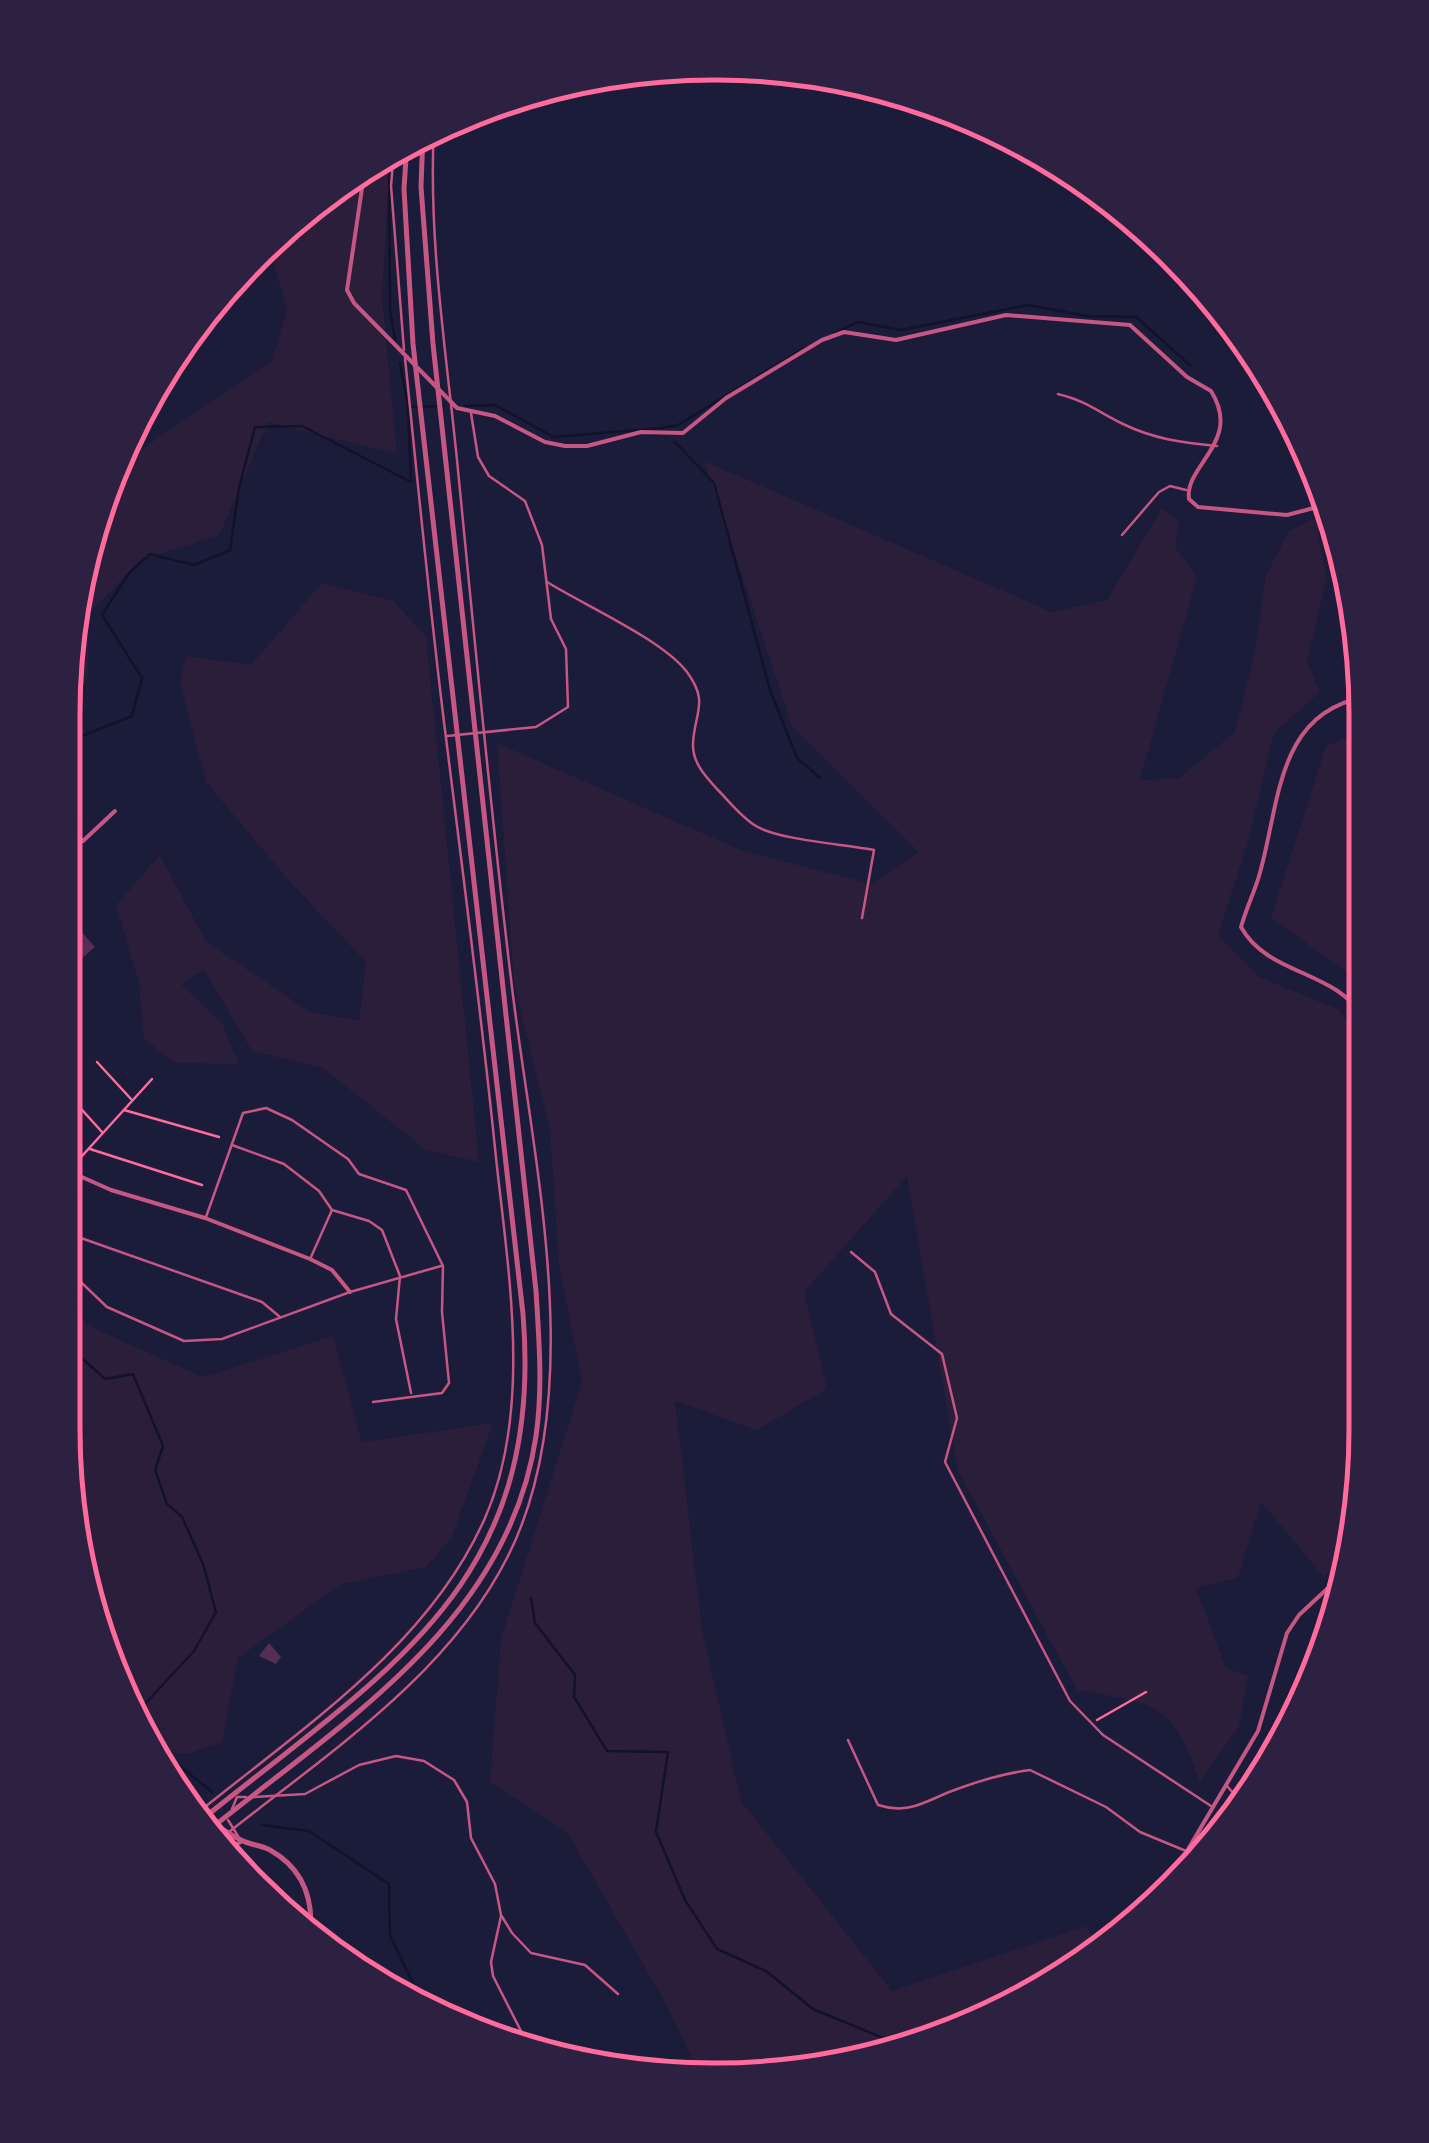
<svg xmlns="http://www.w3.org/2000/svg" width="1429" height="2143" font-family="'PT Sans Narrow',sans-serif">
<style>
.green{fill:#2a1e3b}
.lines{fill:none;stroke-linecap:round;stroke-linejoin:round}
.stream{stroke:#12122b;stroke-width:2.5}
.building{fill:#542f53}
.path{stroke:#ff6b9d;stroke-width:2.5}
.service{stroke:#c65784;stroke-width:2.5}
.minor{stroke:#c65784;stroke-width:4}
.tertiary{stroke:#c65784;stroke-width:5}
.rim{fill:none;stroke:#ff6b9d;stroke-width:5}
</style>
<rect width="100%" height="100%" fill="#1b1b3a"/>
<g class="green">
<polygon points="390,152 382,298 397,454 268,422 219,536 142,559 89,613 88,676 68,712 68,629 117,466 272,361 287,311 274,264 291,222 318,197"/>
<path d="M704,461L1052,612L1107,600L1162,508L1179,522L1175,547L1197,577L1140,780L1179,778L1235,732L1254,657L1266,575L1289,531L1331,510L1317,533L1327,578L1307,660L1320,692L1274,733L1247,845L1218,935L1259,977L1340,1010L1363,1048L1361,1514L1346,1562L1324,1577L1261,1502L1238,1578L1196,1588L1226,1668L1248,1676L1239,1726L1200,1782C1172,1699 1156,1705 1077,1690L958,1471L907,1176L804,1292L827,1389L757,1430L675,1401L702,1629L741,1801L892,1991L1087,1926L1096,1948L1041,1993L883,2058L701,2076L663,1999L567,1832L490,1782L501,1639L582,1382L559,1264L550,1129L514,984L497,743L743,851L872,884L919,852L792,727Z"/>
<polygon points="322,583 393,601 426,636 479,1162 426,1150 323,1068 252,1051 204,970 181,984 222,1023 239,1064 175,1063 144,1039 139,983 116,905 160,855 206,942 310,1012 359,1020 366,962 290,882 206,782 180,683 186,656 251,665"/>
<polygon points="1365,731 1364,984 1271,918 1326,746"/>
<polygon points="63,1300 89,1326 203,1377 333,1336 362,1442 493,1423 452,1537 426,1567 339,1585 238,1658 222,1743 187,1754 152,1750 97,1638 63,1428"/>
</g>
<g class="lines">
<g class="stream">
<polyline points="389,153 390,312 395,339"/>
<polyline points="833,334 858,322 901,330 1028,305 1087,316 1136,317 1191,366"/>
<polyline points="465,406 495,405 554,437 661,428 678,425 804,348"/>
<polyline points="410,407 444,406"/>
<polyline points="675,442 714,483 770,690 797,758 820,778"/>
<polyline points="67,742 132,716 142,678 102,615 129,573 150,554 194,565 230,550 239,488 255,427 302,426 411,482 408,407 400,363"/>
<polyline points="63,1341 105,1379 133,1374 163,1446 155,1470 167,1504 182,1517 203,1564 216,1612 194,1651 144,1705 145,1735"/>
<polyline points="531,1598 535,1623 575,1675 574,1697 607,1751 668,1752 656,1832 685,1900 717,1949 766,1971 813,2009 888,2040 896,2053"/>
<polyline points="148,1740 212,1792"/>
<polyline points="262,1825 309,1831 389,1884 390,1935 424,2007"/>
</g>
</g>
<g class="building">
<polygon points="66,915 95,947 71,968 66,962"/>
<polygon points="269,1643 281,1657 276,1664 259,1656"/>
</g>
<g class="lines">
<g class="path">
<polyline points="97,1062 131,1099"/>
<polyline points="65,1091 102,1132"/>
<polyline points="124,1110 219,1137"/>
<polyline points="90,1149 202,1185"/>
<polyline points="72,1167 152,1079"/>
<polyline points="1097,1720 1146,1692"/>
</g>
<g class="service">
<polyline points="394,150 391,186 404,350"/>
<path d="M1058,394C1089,402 1096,411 1123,424C1154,439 1183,443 1217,446"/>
<polyline points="1122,535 1159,492 1170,486 1186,490"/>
<path d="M547,582C584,605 663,640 687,672C709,702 695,711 693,743C692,762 705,776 717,789C729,801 741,817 756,826C779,840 843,844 874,850L862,918"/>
<polyline points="447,736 536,727 568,707 566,649 551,619 542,545 525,501 489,476 478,457 471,413"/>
<polyline points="232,1145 284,1164 319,1191 332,1210 369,1221 382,1230 400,1276 396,1319 411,1393"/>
<polyline points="206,1217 243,1113 266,1108 292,1120 348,1159 359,1174 406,1190 443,1266 442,1312 449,1383 442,1393 373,1402"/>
<polyline points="64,1219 78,1177"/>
<polyline points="64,1232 262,1302 280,1317"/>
<polyline points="851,1252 875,1272 891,1314 942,1354 957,1418 945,1462 1070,1701 1103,1735 1211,1806"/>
<polyline points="311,1257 332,1210"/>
<polyline points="64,1266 107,1307 184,1341 222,1339 350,1292 441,1266"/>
<path d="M848,1740L878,1805C912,1816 929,1798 960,1788C982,1780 1007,1773 1030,1770L1106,1807L1140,1832L1186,1851"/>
<polyline points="1227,1786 1242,1803"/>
<polyline points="254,1797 305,1794 359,1765 396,1756 424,1761 454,1780 467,1802 471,1838 495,1884 501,1915 512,1933 531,1953 585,1965 618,1994"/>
<polyline points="232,1809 237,1797 246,1797"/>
<path d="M200,1811C305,1726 429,1645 485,1518C534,1406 507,1266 495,1148C481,1011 463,874 446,738C430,612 418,485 405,358"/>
<polyline points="228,1820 238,1836"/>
<path d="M219,1840C322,1757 447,1678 508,1556C591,1392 531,1154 511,979C490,806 474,633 457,460C446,350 428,238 434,127"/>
<polyline points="501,1916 491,1962 493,1976 522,2033 549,2046"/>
</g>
<g class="minor">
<path d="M365,168L347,290L354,303L457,408L495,416L545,442L565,446H587L641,432L683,433L726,398L822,340L844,332L896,340L1006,315L1130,325L1187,377L1211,391C1243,442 1184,465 1189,499L1198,507L1287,515L1329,504"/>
<polyline points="1335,522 1329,532 1328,549 1348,568"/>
<polyline points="67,841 83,841 115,811"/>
<path d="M1363,1018C1337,970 1268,976 1241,927C1246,909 1254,893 1259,876C1280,806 1275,713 1365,697"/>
<polyline points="64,1169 111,1190 205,1218 310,1259 332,1270 350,1292"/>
<polyline points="227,1850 242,1841"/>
<polyline points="1182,1877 1187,1851 1258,1731 1287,1633 1299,1615 1343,1574"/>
</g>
<g class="tertiary">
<path d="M193,1812C210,1819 224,1832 241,1840C250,1845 261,1845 270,1850C304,1869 314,1901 310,1937"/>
<path d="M200,1821C387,1670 545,1585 523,1314L413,344L404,189L407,142"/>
<path d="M209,1830C343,1722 509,1621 536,1436C543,1388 539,1340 536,1291L433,344L421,187L423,132"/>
</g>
</g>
<path d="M0 0H1429V2143H0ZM714 80H715A634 634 0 0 1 1349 714V1429A634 634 0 0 1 715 2063H714A634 634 0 0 1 80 1429V714A634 634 0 0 1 714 80Z" fill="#2d2142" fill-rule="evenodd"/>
<path class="rim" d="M714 80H715A634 634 0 0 1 1349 714V1429A634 634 0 0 1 715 2063H714A634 634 0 0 1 80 1429V714A634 634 0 0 1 714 80Z"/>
</svg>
